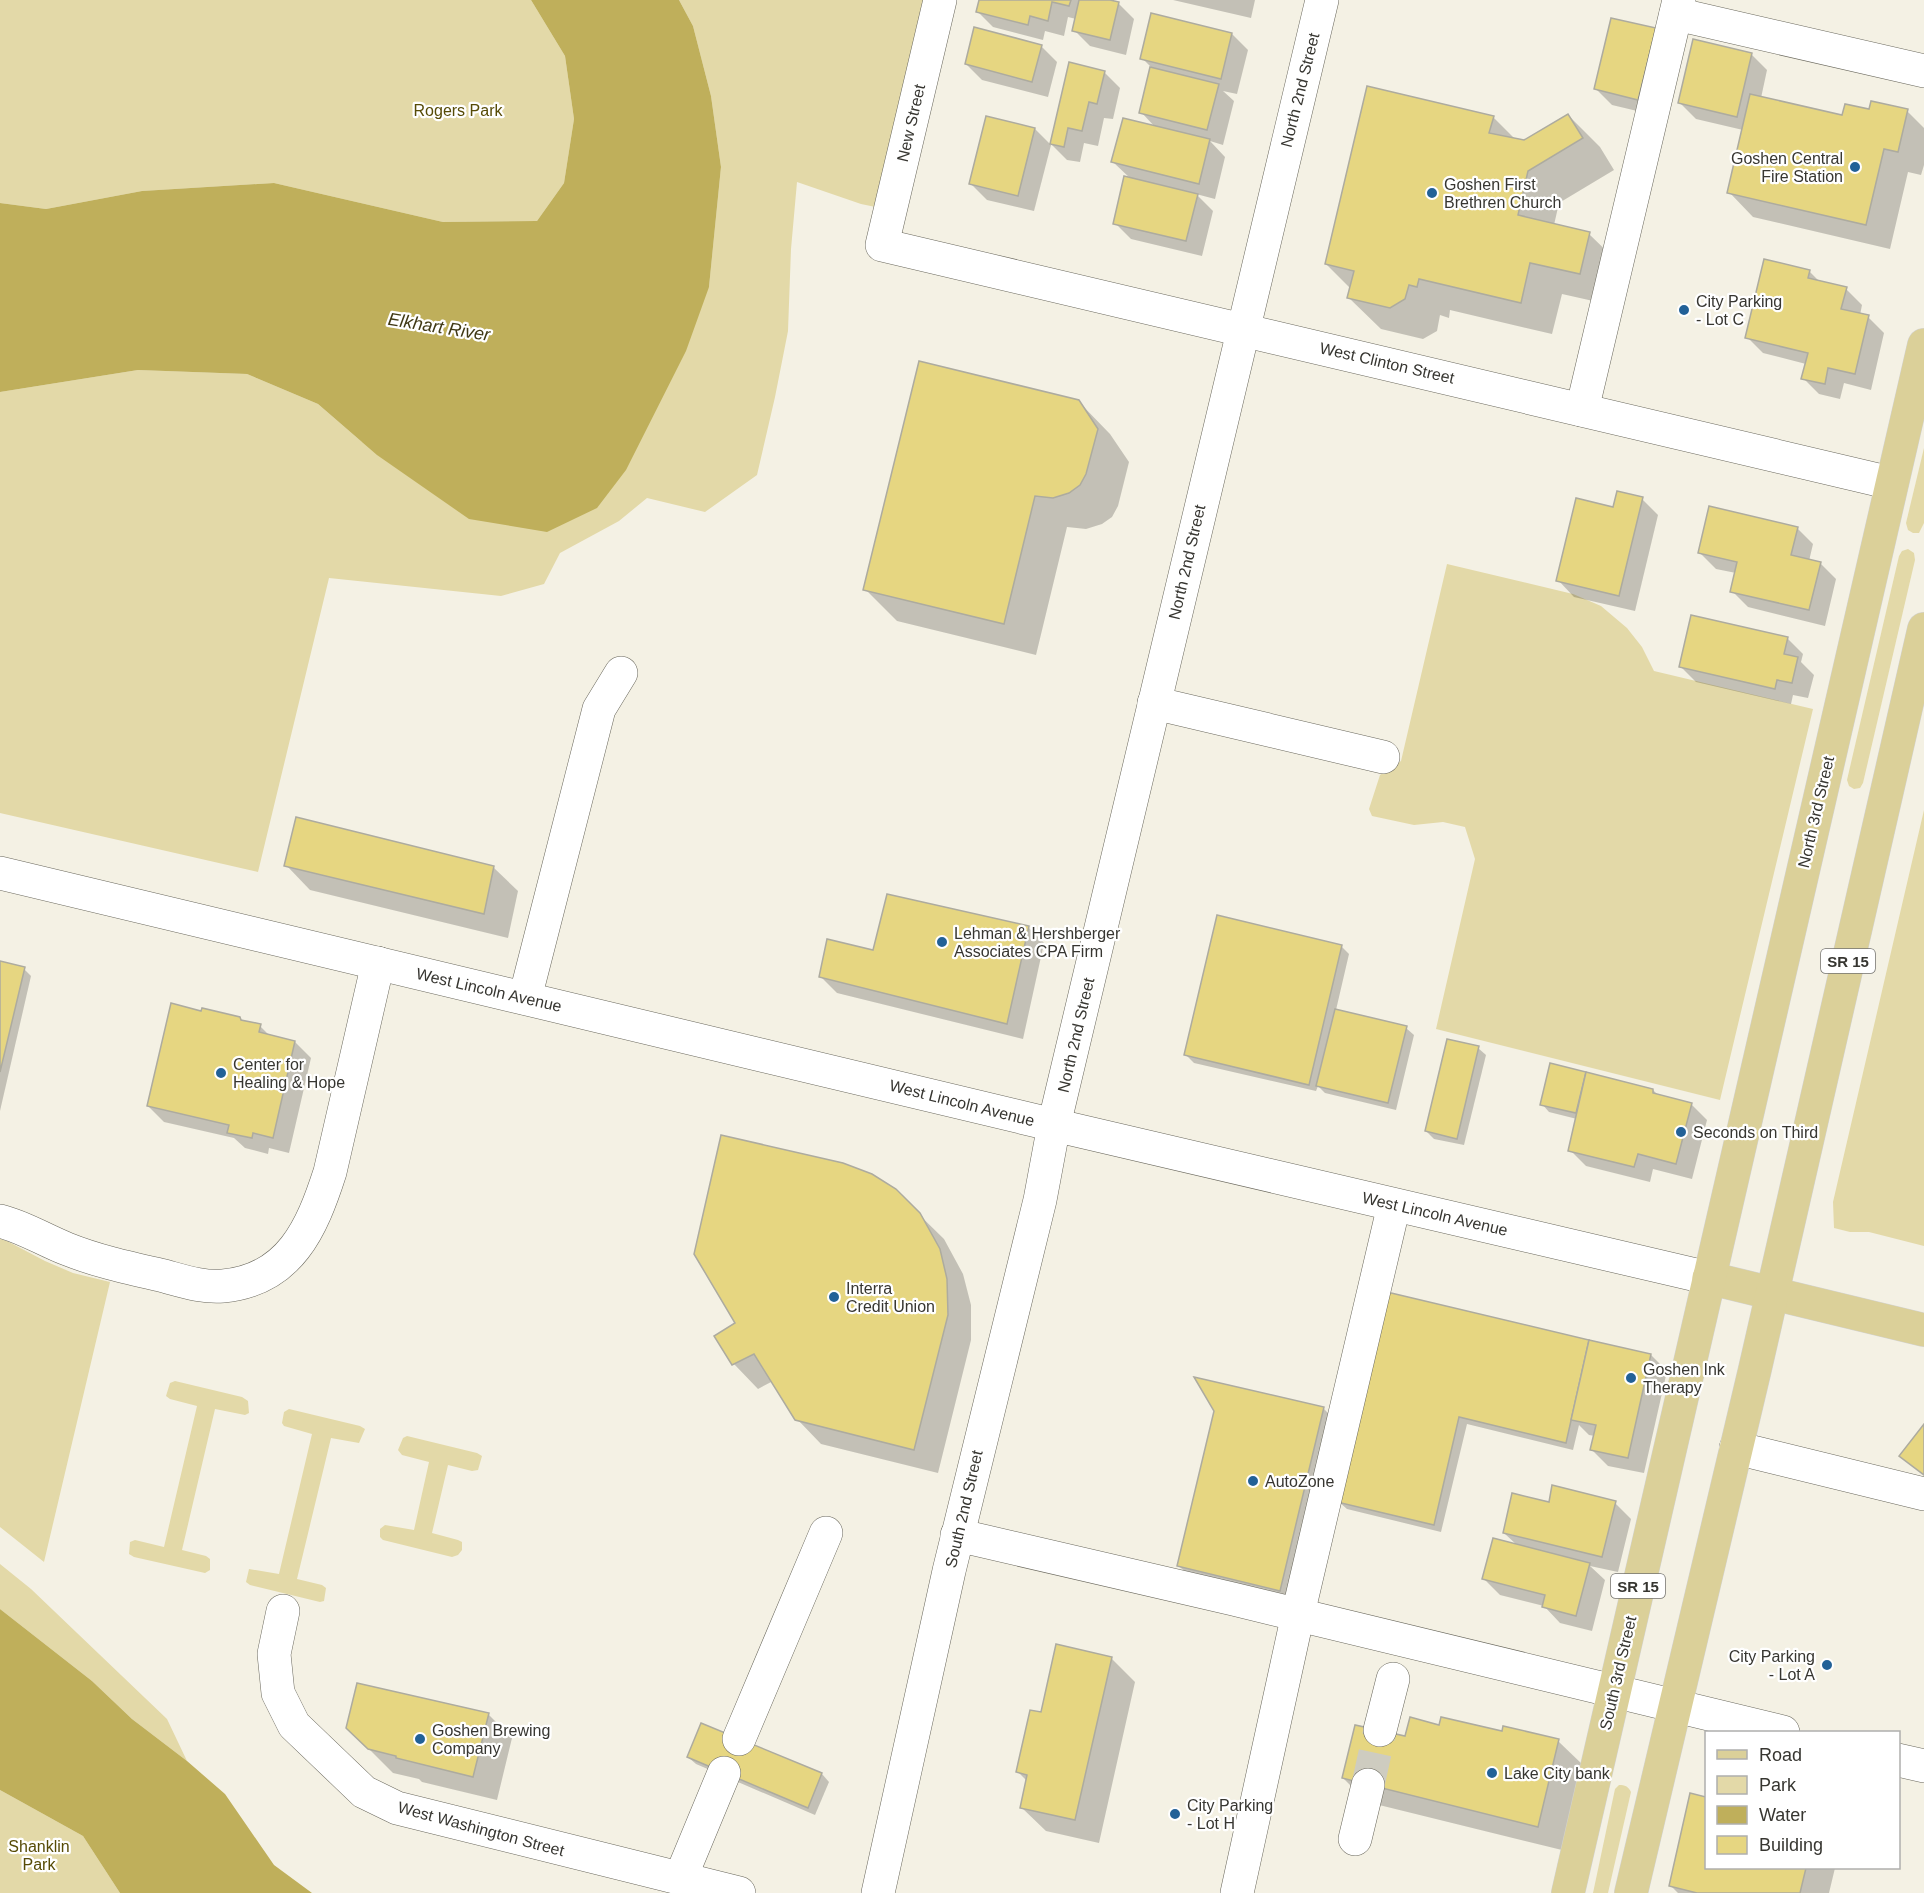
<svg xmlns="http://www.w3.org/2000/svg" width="1924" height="1893" font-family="Arial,sans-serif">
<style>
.green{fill:#e3d9a8}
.water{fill:#bfaf5b}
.shadow{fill:#0003}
.building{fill:#e6d681;stroke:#adab9f;stroke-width:1.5}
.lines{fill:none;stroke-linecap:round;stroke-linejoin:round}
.minor-tunnel{stroke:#ceccc0;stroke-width:33;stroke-dasharray:33 16;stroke-linecap:butt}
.minor-casing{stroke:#6a685d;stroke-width:34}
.major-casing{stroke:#d3d3d2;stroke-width:34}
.minor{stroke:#fff;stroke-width:33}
.major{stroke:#dbd099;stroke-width:33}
.poi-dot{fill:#226197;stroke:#fff;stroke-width:2}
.labels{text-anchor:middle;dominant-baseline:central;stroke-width:4.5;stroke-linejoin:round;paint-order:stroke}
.shield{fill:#fff;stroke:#73726f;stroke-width:1.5}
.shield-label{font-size:15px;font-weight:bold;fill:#373631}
.street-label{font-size:16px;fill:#373631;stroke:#fff}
.park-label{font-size:16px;fill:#574b06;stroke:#fff}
.poi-label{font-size:16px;fill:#373631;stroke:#fff;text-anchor:start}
.water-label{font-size:18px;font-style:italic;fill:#403915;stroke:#fff}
</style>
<rect width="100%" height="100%" fill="#f4f1e4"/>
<g class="green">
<polygon points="0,0 531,0 565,56 574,119 564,183 537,221 443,222 274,183 142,191 46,209 0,203"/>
<polygon points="679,0 940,0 890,210 861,204 797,182 791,249 788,331 775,397 757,475 705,512 647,498 619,521 560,553 544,584 501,596 329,578 258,872 0,813 0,392 138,370 247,374 318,404 362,442 709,287 721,167 711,96 693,26"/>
<polygon points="1924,448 1924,523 1919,533 1913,533 1908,530 1906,523"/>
<polygon points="1908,549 1914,553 1915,560 1863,783 1860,788 1854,789 1849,786 1847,780 1899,556 1902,551"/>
<polygon points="1447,564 1573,594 1601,606 1627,628 1642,647 1654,671 1813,709 1720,1100 1436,1029 1475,859 1465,827 1443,822 1414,825 1372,816 1369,809 1380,775 1401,761"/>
<polygon points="1924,810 1924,1246 1869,1232 1850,1232 1834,1228 1833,1202"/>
<polygon points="0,1239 7,1241 45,1261 73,1273 110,1282 44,1562 0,1527"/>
<polygon points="175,1381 242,1397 248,1401 249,1413 245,1415 215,1409 182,1550 206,1556 210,1559 210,1570 205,1573 134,1557 129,1554 130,1542 135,1540 164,1547 197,1406 170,1399 166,1396 170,1383"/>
<polygon points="289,1409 360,1426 365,1429 359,1443 331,1438 297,1579 322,1585 326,1588 324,1601 320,1602 250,1585 246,1582 249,1569 279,1574 312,1434 284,1426 282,1423 284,1412"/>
<polygon points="407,1436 477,1453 482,1456 478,1470 472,1471 448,1465 432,1533 458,1540 462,1542 462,1550 458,1555 452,1557 383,1540 380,1537 380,1529 385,1525 414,1530 429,1462 402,1455 398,1450 403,1438"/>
<polygon points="0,1564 31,1589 167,1719 187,1761 132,1719 92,1681 0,1609"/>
<path d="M1619,1785C1625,1785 1628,1786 1631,1792L1608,1893H1593L1615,1789Z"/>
<polygon points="0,1790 83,1836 120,1893 0,1893"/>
</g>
<g class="water">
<polygon points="531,0 679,0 693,26 711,96 721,167 709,287 686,351 626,470 597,508 547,532 469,519 377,455 318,404 247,374 138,370 0,392 0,203 46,209 142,191 274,183 443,222 537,221 564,183 574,119 565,56"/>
<polygon points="0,1609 92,1681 132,1719 187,1761 225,1794 274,1865 312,1893 120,1893 83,1836 0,1790"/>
</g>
<g class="shadow">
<polygon points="980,0 1104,0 1118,3 1134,19 1126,55 1090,46 1074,30 1076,19 1068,17 1064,36 1045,31 1043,40 993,27 977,11"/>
<polygon points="1173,0 1255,0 1251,18"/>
<polygon points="1655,30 1654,115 1612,105 1596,89"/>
<polygon points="1232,34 1248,50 1237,94 1223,91 1234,101 1223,145 1210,141 1225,157 1215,199 1196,194 1213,211 1202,256 1131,239 1115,223 1131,179 1113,162 1156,128 1141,112 1152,68 1142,58"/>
<polygon points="1041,46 1057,62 1048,97 982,80 966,64"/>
<polygon points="1751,54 1767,70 1761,98 1843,117 1870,111 1907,111 1924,128 1924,165 1921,175 1908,172 1890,249 1753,217 1729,192 1743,130 1696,119 1680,103"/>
<polygon points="1104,72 1120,88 1113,119 1104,118 1098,146 1084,143 1080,162 1067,160 1051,144"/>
<polygon points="1568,115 1600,147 1614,170 1559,203 1554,225 1589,234 1621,265 1611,305 1562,294 1552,334 1450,310 1449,318 1440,315 1437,331 1423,339 1381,329 1349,298 1351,289 1326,264 1493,117 1516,140 1524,142"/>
<polygon points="1035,129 1051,145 1034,211 987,200 971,184"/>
<polygon points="1809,271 1820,282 1846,289 1862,305 1860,315 1868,317 1884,333 1871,390 1844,383 1840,399 1819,394 1803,378 1806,364 1763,353 1747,337"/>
<polygon points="1078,401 1110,434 1129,462 1118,506 1112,517 1102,524 1086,529 1067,527 1036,655 897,621 865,589"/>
<polygon points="1642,499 1658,515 1635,611 1574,597 1558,580 1614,509"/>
<polygon points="1797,528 1813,544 1809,561 1820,563 1836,579 1825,626 1748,607 1732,591 1736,573 1716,569 1700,553"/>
<polygon points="1787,638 1803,654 1801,662 1814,675 1808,698 1793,695 1791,704 1696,682 1680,666"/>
<polygon points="286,865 493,867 518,891 508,938 310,890"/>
<polygon points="1028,927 1044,943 1023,1039 837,993 821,977 874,952"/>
<polygon points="1341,946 1349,954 1336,1010 1406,1028 1414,1035 1396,1110 1325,1093 1318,1086 1316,1091 1194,1063 1186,1055"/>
<polygon points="0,963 24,969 31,976 0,1111"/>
<polygon points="202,1012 240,1018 244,1022 260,1026 271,1037 295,1042 311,1058 289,1153 269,1148 268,1154 245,1148 234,1138 164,1122 148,1106"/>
<polygon points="1478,1048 1486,1055 1464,1145 1434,1139 1426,1131"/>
<polygon points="1551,1065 1653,1090 1659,1096 1691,1104 1707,1120 1692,1179 1653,1169 1650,1182 1586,1166 1570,1150 1577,1119 1549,1112 1542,1104"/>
<polygon points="895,1191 944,1239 963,1274 971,1305 971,1340 938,1473 821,1444 797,1419 773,1381 758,1389 734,1364 716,1337 737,1323"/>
<polygon points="1389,1294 1651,1355 1667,1371 1644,1473 1608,1466 1592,1450 1595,1436 1589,1435 1579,1425 1573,1450 1467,1424 1441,1532 1347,1509 1339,1502"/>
<polygon points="1323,1408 1331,1416 1287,1597 1186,1573 1179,1566"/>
<polygon points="1615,1503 1631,1519 1618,1572 1590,1566 1605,1580 1592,1631 1560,1623 1544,1606 1500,1595 1484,1579 1518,1546 1504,1533 1550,1504"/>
<polygon points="1111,1658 1135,1682 1099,1843 1046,1831 1021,1807 1027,1781 1018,1772 1042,1714"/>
<polygon points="488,1714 512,1738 497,1800 422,1782 419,1779 393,1773 348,1728"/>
<polygon points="702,1725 822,1774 829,1782 815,1815 696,1764 688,1757"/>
<polygon points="1440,1726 1558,1741 1583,1765 1562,1850 1367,1802 1343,1778 1406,1738"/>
<polygon points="1691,1795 1706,1799 1706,1868 1835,1868 1829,1893 1678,1893 1671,1886"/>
</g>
<g class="building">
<polygon points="979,0 1071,0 1069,6 1052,2 1048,21 1030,16 1028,25 976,12"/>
<polygon points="1079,0 1110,0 1119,2 1110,40 1072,31"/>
<polygon points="1151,13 1232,33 1221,79 1140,59"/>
<polygon points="1611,18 1656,28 1638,100 1594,89"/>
<polygon points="974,27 1042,45 1032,82 965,64"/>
<polygon points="1693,39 1752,53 1737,117 1678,103"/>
<polygon points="1069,62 1105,71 1097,104 1089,102 1082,131 1068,128 1064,147 1050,144"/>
<polygon points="1150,67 1219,84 1207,130 1139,113"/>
<polygon points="1367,86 1494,116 1489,133 1524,140 1568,114 1583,138 1528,171 1518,215 1590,232 1580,274 1530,263 1521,303 1419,279 1417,287 1409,285 1405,299 1390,308 1347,298 1354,271 1325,264"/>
<polygon points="1750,94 1842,115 1845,104 1869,109 1871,101 1908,109 1898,152 1884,149 1866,225 1727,193"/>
<polygon points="986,116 1035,128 1018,196 969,184"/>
<polygon points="1123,118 1210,139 1199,184 1111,162"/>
<polygon points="1124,176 1198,194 1186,241 1113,224"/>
<polygon points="1764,259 1810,270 1808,278 1847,287 1841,309 1869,315 1855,374 1828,368 1825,384 1801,379 1808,353 1745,338"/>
<polygon points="919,361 1079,400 1098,429 1086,474 1080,485 1069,493 1053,498 1035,496 1004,624 863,590"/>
<polygon points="1617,491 1643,497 1619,596 1556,581 1576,498 1613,507"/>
<polygon points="1709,506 1798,527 1791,555 1821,562 1809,610 1730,592 1737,562 1698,553"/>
<polygon points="1691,615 1788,637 1784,654 1798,657 1792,683 1777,680 1775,689 1679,667"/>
<polygon points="296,817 494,866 484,914 284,866"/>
<polygon points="887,894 1029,926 1007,1024 819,977 827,939 873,950"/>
<polygon points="1217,915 1342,945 1309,1085 1184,1055"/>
<polygon points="0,961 25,967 0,1072"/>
<polygon points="171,1003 201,1011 202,1008 240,1017 241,1020 261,1024 259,1032 295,1041 273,1138 253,1133 252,1138 227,1133 229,1125 147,1106"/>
<polygon points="1335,1009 1407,1026 1388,1103 1316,1086"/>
<polygon points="1447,1039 1479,1046 1457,1139 1425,1131"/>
<polygon points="1550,1063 1586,1072 1576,1113 1540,1105"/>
<polygon points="1586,1072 1653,1089 1653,1093 1692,1103 1676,1164 1638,1154 1634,1167 1568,1151"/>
<polygon points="721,1135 843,1163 872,1174 896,1189 920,1213 940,1249 947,1279 948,1315 914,1450 795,1420 754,1354 732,1365 714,1336 735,1323 694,1254"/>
<polygon points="1387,1292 1589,1340 1566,1443 1459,1417 1434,1525 1337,1502"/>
<polygon points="1589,1340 1651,1354 1628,1458 1590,1450 1596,1425 1571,1420"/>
<polygon points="1194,1377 1324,1407 1280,1591 1177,1566 1214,1411"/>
<polygon points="1924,1424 1924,1475 1899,1456"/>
<polygon points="1552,1485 1616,1501 1602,1557 1503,1533 1512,1493 1549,1502"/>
<polygon points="1493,1538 1590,1563 1576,1616 1542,1607 1545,1595 1482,1579"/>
<polygon points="1056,1644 1112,1657 1075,1820 1020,1808 1027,1775 1016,1772 1030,1710 1041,1712"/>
<polygon points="357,1683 489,1713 473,1777 396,1758 396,1756 368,1749 346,1728"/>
<polygon points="1410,1717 1439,1725 1441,1717 1502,1731 1503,1726 1559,1739 1538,1827 1342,1778 1355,1725 1405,1736"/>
<polygon points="701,1723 822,1773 808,1808 687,1757"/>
<polygon points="1690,1793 1706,1797 1706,1868 1806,1868 1800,1893 1697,1893 1669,1886"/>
</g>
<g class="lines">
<polyline class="minor-tunnel" points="1368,1785 1380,1730"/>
<defs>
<g id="minor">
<polyline points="940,0 882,245 1891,483"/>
<polyline points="1676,14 1924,71"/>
<polyline points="1582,410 1679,0"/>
<polyline points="1154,703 1383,757"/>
<polyline points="0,873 1054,1125 1709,1278"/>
<polyline points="525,998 599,709 621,673"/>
<path d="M0,1221C24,1227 44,1240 67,1249C97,1261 129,1268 160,1275C180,1280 202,1288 223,1286C290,1280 312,1228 330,1172L378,963"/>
<polyline points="1736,1448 1924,1494"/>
<polyline points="957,1535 1233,1599 1783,1732"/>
<polyline points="283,1611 274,1654 278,1693 294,1725 364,1792 397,1808 739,1893"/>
<polyline points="1380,1730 1393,1679"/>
<polyline points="739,1739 826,1533"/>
<polyline points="1898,1760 1924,1766"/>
<polyline points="1355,1839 1368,1785"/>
<polyline points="680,1879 724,1773"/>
<polyline points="878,1893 949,1571 1040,1200 1054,1125 1322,0"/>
<polyline points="1237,1893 1298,1614 1394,1205"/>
</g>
<g id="major">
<polyline points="1709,1278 1924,1330"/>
<polyline points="1568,1893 1924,345"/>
<polyline points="1631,1893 1755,1369 1924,629"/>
</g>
</defs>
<use href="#minor" class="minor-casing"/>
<use href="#major" class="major-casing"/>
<use href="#minor" class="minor"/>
<use href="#major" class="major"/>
</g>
<g class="poi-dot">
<circle cx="1855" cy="167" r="6"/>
<circle cx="1432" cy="193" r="6"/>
<circle cx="1684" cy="310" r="6"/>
<circle cx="942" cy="942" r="6"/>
<circle cx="221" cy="1073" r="6"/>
<circle cx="1681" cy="1132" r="6"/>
<circle cx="834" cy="1297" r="6"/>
<circle cx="1631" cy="1378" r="6"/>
<circle cx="1253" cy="1481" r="6"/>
<circle cx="1827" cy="1665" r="6"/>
<circle cx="420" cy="1739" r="6"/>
<circle cx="1492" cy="1773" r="6"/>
<circle cx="1175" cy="1814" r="6"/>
</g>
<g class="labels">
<g class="shield">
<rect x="1821" y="949" width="54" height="24" rx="4.5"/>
<rect x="1611" y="1574" width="54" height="24" rx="4.5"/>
</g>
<g class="shield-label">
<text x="1848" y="961">SR 15</text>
<text x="1638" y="1586">SR 15</text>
</g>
<g class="street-label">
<text transform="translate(1300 90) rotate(-76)">North 2nd Street</text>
<text transform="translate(911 123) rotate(-77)">New Street</text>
<text transform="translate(1387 363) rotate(13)">West Clinton Street</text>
<text transform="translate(1187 562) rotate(-77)">North 2nd Street</text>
<text transform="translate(1816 812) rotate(-77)">North 3rd Street</text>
<text transform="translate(489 990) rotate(13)">West Lincoln Avenue</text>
<text transform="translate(1076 1035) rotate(-77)">North 2nd Street</text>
<text transform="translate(962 1103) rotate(14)">West Lincoln Avenue</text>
<text transform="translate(1435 1214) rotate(13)">West Lincoln Avenue</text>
<text transform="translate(964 1509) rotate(-77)">South 2nd Street</text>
<text transform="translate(1618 1673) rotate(-77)">South 3rd Street</text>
<text transform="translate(481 1829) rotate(15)">West Washington Street</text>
</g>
<g class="park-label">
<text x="458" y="110">Rogers Park</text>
<text x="39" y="1846">Shanklin<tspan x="39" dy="18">Park</tspan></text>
</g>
<g class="poi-label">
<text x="1843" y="158" text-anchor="end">Goshen Central<tspan x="1843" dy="18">Fire Station</tspan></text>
<text x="1444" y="184">Goshen First<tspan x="1444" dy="18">Brethren Church</tspan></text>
<text x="1696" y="301">City Parking<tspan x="1696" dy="18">- Lot C</tspan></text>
<text x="954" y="933">Lehman &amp; Hershberger<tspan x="954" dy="18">Associates CPA Firm</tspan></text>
<text x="233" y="1064">Center for<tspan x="233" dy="18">Healing &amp; Hope</tspan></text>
<text x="1693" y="1132">Seconds on Third</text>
<text x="846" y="1288">Interra<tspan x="846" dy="18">Credit Union</tspan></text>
<text x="1643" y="1369">Goshen Ink<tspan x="1643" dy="18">Therapy</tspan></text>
<text x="1265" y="1481">AutoZone</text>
<text x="1815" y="1656" text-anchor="end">City Parking<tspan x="1815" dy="18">- Lot A</tspan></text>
<text x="432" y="1730">Goshen Brewing<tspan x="432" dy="18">Company</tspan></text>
<text x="1504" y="1773">Lake City bank</text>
<text x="1187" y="1805">City Parking<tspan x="1187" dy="18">- Lot H</tspan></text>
</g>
<g class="water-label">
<text transform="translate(439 327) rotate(9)">Elkhart River</text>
</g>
</g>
<rect x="1705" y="1731" width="195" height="138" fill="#ffffff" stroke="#afafad" stroke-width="1.5"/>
<rect x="1717" y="1750" width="30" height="9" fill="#dbd099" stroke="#afafad" stroke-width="1.5"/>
<text x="1759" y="1761" font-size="18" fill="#373631">Road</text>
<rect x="1717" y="1776" width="30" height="18" fill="#e3d9a8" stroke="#afafad" stroke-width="1.5"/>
<text x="1759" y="1791" font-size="18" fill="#373631">Park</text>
<rect x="1717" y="1806" width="30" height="18" fill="#bfaf5b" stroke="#afafad" stroke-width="1.5"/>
<text x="1759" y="1821" font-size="18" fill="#373631">Water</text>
<rect x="1717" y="1836" width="30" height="18" fill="#e6d681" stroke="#afafad" stroke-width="1.5"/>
<text x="1759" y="1851" font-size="18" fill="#373631">Building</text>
</svg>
